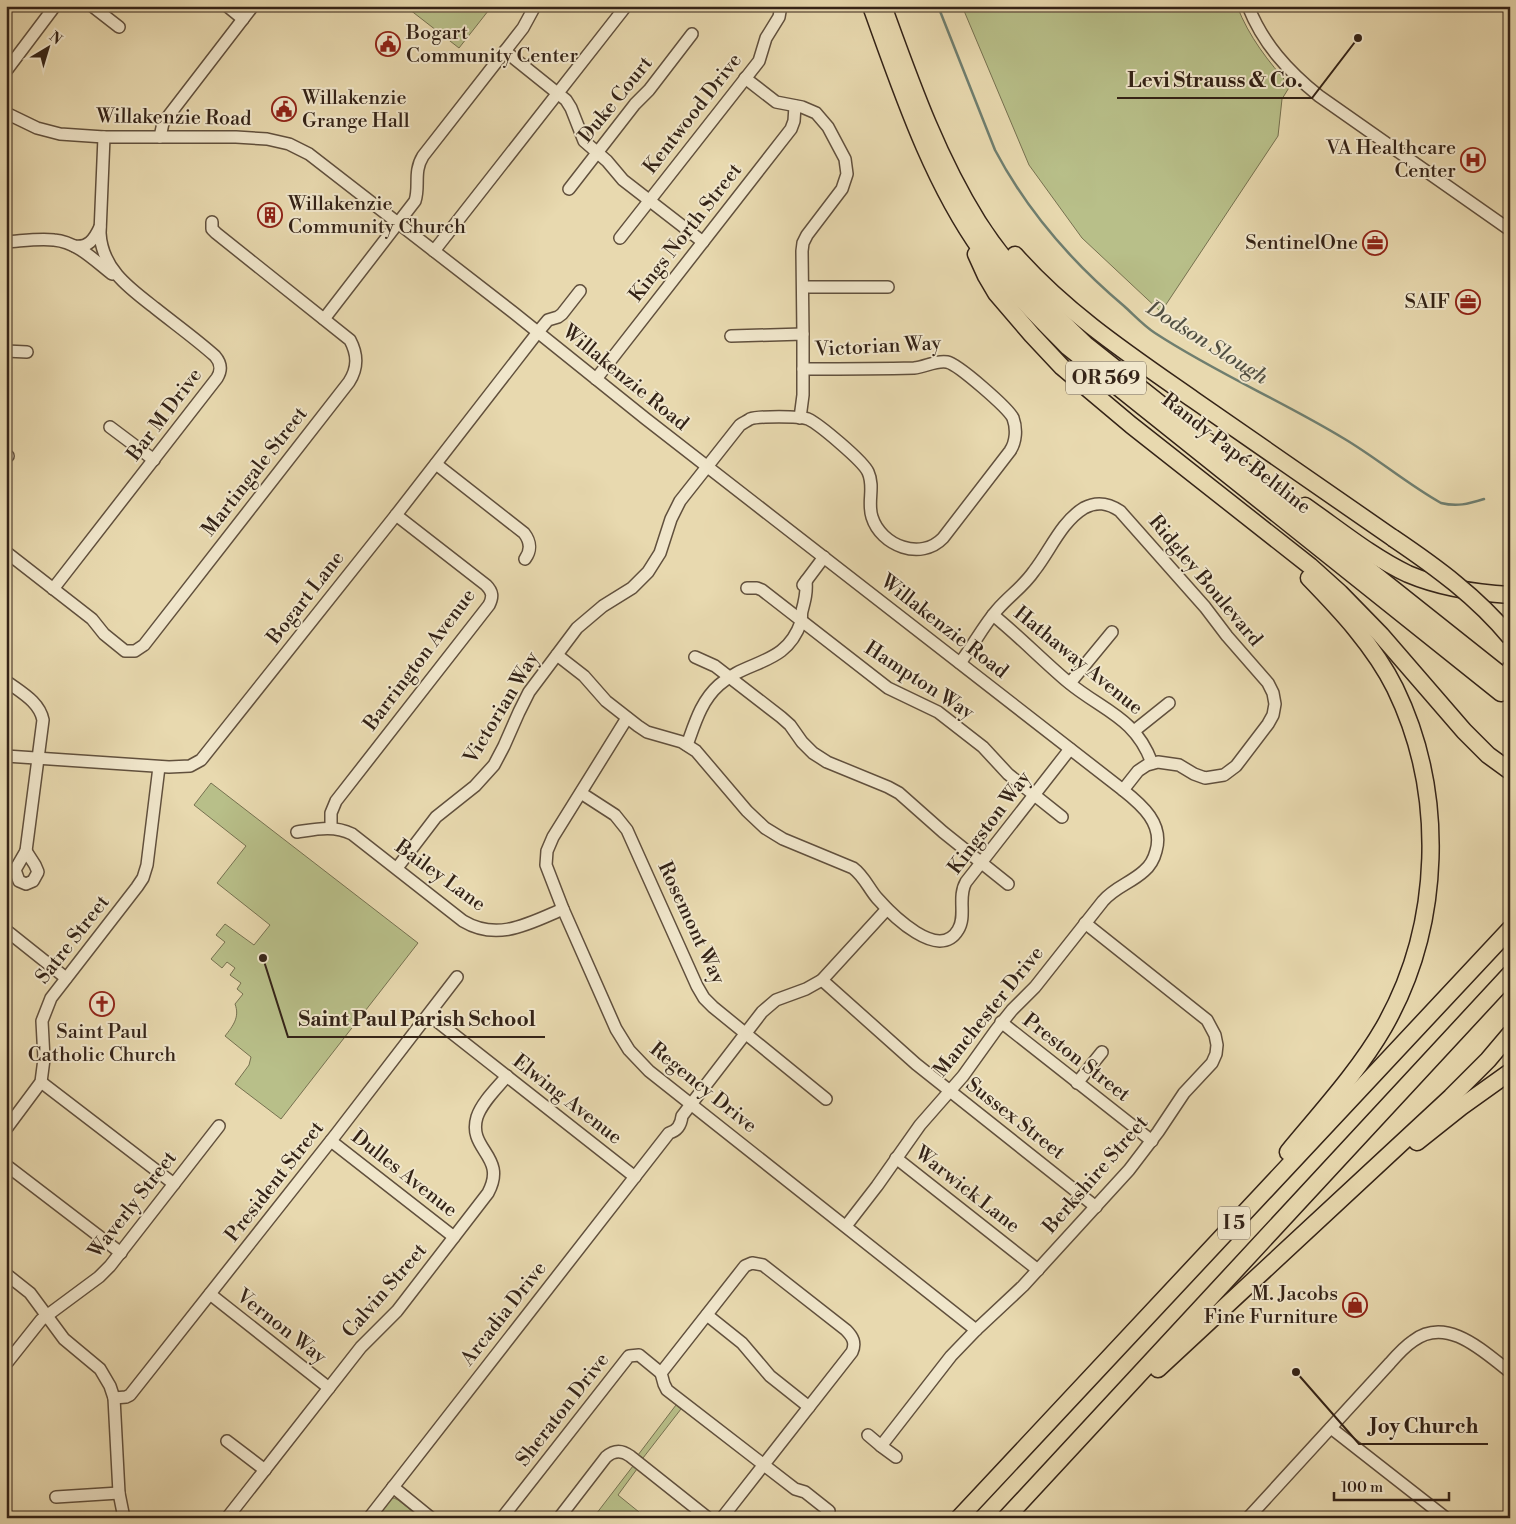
<svg xmlns="http://www.w3.org/2000/svg" width="1516" height="1524" font-family="'Libre Bodoni',serif">
<style>
.green{fill:#b8bf89;stroke:#767150}
.lines{fill:none;stroke-linecap:round;stroke-linejoin:round}
.stream{stroke:#6f7e6f;stroke-width:2.5}
.minor-casing{stroke:#61503d;stroke-width:14}
.highway-casing{stroke:#342317;stroke-width:19}
.minor{stroke:#f0e6cb;stroke-width:11}
.highway{stroke:#e8d9af;stroke-width:16}
.highway-bridge-casing{stroke:#342317;stroke-width:19;stroke-linecap:butt}
.highway-bridge{stroke:#e8d9af;stroke-width:16}
.labels{text-anchor:middle;dominant-baseline:central;stroke-width:4;stroke-linejoin:round;paint-order:stroke}
.shield{fill:#f0e6cb;stroke:#6c5e4d;stroke-width:1}
.shield-label{font-size:19px;font-weight:bold;fill:#342317}
.poi-label{font-size:20px;fill:#342317;stroke:#f0e6cb;text-anchor:end}
.street-label{font-size:20px;fill:#342317;stroke:#f0e6cb}
.water-label{font-size:21px;font-style:italic;fill:#525043;stroke:#f0e6cb}
.leader{fill:none;stroke:#342317;stroke-width:2}
.callout-dot{fill:#342317;stroke:#f0e6cb;stroke-width:2}
.callout-label{font-size:21px;text-anchor:middle;font-weight:bold;fill:#342317;stroke:#f0e6cb;stroke-width:4;stroke-linejoin:round;paint-order:stroke}
</style>
<rect width="100%" height="100%" fill="#e8d9af"/>
<filter id="stains"><feTurbulence type="fractalNoise" baseFrequency=".004" numOctaves="4"/><feColorMatrix values="0 0 0 0 .2 0 0 0 0 .09 0 0 0 0 .02 0 0 0 .5 -.17"/></filter>
<radialGradient id="worn" r=".72"><stop offset=".6" stop-color="#630" stop-opacity="0"/><stop offset="1" stop-color="#630" stop-opacity=".3"/></radialGradient>
<g class="green">
<polygon points="405,6 492,6 459,48"/>
<path d="M962,6H1237C1249,37 1268,61 1290,86L1282,99L1278,136L1161,312L1082,238L1029,165Z"/>
<path d="M211,783L418,943L281,1119L235,1084L249,1065L251,1057L225,1036C233,1026 240,1017 235,1004L243,994L237,989L241,983L230,975L235,968L227,962L222,968L211,959L225,942L216,935L225,924L254,945L270,925L217,883L246,846L194,805Z"/>
<polygon points="676,1405 681,1409 643,1458 638,1455"/>
<polygon points="633,1466 637,1469 618,1495 639,1512 635,1518 593,1518"/>
<polygon points="394,1498 398,1500 421,1518 374,1518 390,1499"/>
</g>
<g class="lines">
<path class="stream" d="M938,6L995,150C1026,209 1073,263 1124,306C1134,315 1144,326 1155,333C1216,373 1282,401 1343,438C1377,458 1407,484 1441,503C1457,507 1468,504 1484,499"/>
<defs>
<g id="minor">
<polyline points="92,6 119,27"/>
<polyline points="227,6 243,19"/>
<path d="M1248,6C1263,44 1288,71 1319,96L1510,230"/>
<polyline points="505,51 566,100 571,108 584,141 607,161 623,180 703,242"/>
<polyline points="6,71 55,6"/>
<polyline points="745,78 776,102 802,107 816,113 828,127 845,159 847,174 842,189 807,235 803,243 802,251 803,334"/>
<path d="M6,113L37,128L60,134L104,137H236L267,139L289,144L309,154L514,313L646,419L1123,790C1142,805 1164,824 1156,851C1154,859 1150,866 1144,871C1131,883 1115,887 1103,901L1035,987L1012,1010L996,1030L963,1076L920,1125L877,1186L846,1226"/>
<polyline points="160,137 163,123 253,6"/>
<polyline points="569,189 635,104 649,90 692,34"/>
<polyline points="620,238 759,61 766,38 779,17 781,6"/>
<path d="M6,242C22,241 39,238 54,240C77,242 94,260 112,274"/>
<path d="M74,246C88,248 94,240 100,227"/>
<polyline points="434,251 626,6"/>
<polyline points="803,287 888,287"/>
<path d="M324,319L415,201C420,186 413,172 423,156L523,28L535,6"/>
<polyline points="731,336 803,334 803,395 800,418"/>
<polyline points="6,351 27,352"/>
<polyline points="596,379 791,129 794,121 795,106"/>
<polyline points="110,427 154,460"/>
<polyline points="6,456 8,456"/>
<path d="M436,464L524,533C531,542 531,551 525,559"/>
<path d="M6,552L92,619L104,634L125,651H135L144,645L349,382C358,368 358,355 350,340L216,233L212,229V222"/>
<polyline points="803,585 824,557"/>
<polyline points="747,588 757,588 762,590 888,688 938,712 983,747 1008,774 1062,817"/>
<path d="M53,589L217,378C222,370 221,363 215,356C196,339 175,324 155,308C129,288 102,269 100,233L104,137"/>
<path d="M993,615C1019,636 1042,660 1068,682C1103,711 1135,717 1152,763"/>
<path d="M557,655L584,676L606,701L638,726L647,732L682,742L696,751L747,811L765,828L783,839L853,868C864,876 869,889 877,898C892,915 939,962 958,930C967,916 957,897 966,882L1070,749"/>
<polyline points="695,657 715,666 781,717 790,725 802,742 813,753 827,762 888,787 899,793 943,832 1008,884"/>
<path d="M960,663C973,646 983,626 997,610C1009,596 1024,586 1034,571C1050,551 1061,522 1084,508C1097,501 1108,503 1120,511L1205,607L1227,636L1268,683L1273,693L1275,704L1273,715L1268,724L1236,766L1224,775L1205,778L1194,774L1179,765L1158,762L1147,765L1138,771L1123,790"/>
<path d="M6,681C20,692 39,701 43,720L26,851"/>
<polyline points="1070,683 1112,632"/>
<polyline points="627,718 553,837 547,851 546,865 563,909 616,1029 629,1050 649,1071 976,1330"/>
<polyline points="1134,731 1169,703"/>
<path d="M687,745C695,723 701,701 719,685C748,659 786,666 801,622C802,618 801,614 802,611C805,600 807,592 806,581"/>
<polyline points="6,756 169,767 190,766 201,760 396,515 538,332 548,320 558,317 562,314 580,291"/>
<polyline points="581,793 615,815 627,830 697,986 704,998 713,1007 826,1099"/>
<path d="M331,828V813L336,801L489,605C493,597 493,592 486,585L396,515"/>
<path d="M297,832C317,829 333,825 352,834L463,921C498,942 530,923 563,909"/>
<polygon points="26,851 35,865 38,872 33,881 26,884 19,881 15,870"/>
<path d="M397,868L436,817L475,786L494,765L504,746L519,712L529,692L577,628L603,606L632,588L648,572L660,553L671,519L680,501L740,425C743,423 747,421 750,419C758,416 800,416 808,419C819,424 863,461 868,472C875,487 867,502 872,517C881,546 921,561 943,538L1010,451C1016,442 1017,429 1013,418C1008,408 958,364 947,362C936,360 925,367 914,368C877,369 840,369 803,369"/>
<polyline points="7,931 66,978"/>
<polyline points="822,980 916,1064 1096,1207"/>
<polyline points="429,1015 635,1177"/>
<polyline points="1001,1022 1152,1141"/>
<polyline points="41,1082 174,1184"/>
<polyline points="1077,1083 1102,1052"/>
<polyline points="6,1129 41,1082 44,1059 42,1021 51,998 137,887 143,878 147,865 159,767"/>
<polyline points="331,1141 454,1237"/>
<polyline points="896,1158 1038,1270"/>
<polyline points="6,1165 121,1253"/>
<polyline points="6,1274 30,1293 64,1339 100,1369 110,1386 114,1398 119,1493 124,1518"/>
<polyline points="210,1294 329,1388"/>
<polyline points="707,1315 742,1343 770,1376 809,1407"/>
<polyline points="6,1364 41,1320 99,1277 110,1266 219,1126"/>
<polyline points="114,1398 126,1397 130,1395 337,1133 457,977"/>
<polyline points="1331,1428 1446,1518"/>
<polyline points="868,1435 881,1446 951,1356 976,1330 1023,1286 1129,1170 1158,1132 1184,1093 1212,1063 1216,1054 1217,1045 1215,1035 1207,1020 1085,923"/>
<polyline points="227,1441 265,1470"/>
<polyline points="881,1446 896,1457"/>
<polyline points="393,1487 431,1518"/>
<polyline points="56,1497 119,1493"/>
<path d="M227,1518L361,1347L397,1311L488,1193C508,1156 467,1150 477,1117C482,1102 497,1088 507,1076"/>
<path d="M369,1518L669,1133C677,1131 681,1125 682,1116L762,1012L776,1000L806,989L822,980L887,909"/>
<polyline points="502,1518 629,1356 639,1355 661,1373"/>
<path d="M559,1518L606,1457C614,1450 622,1450 630,1456L708,1518"/>
<path d="M722,1518L852,1352C856,1343 853,1337 846,1330L763,1265L752,1263L745,1266L661,1373L664,1384L667,1390L795,1489L805,1492L829,1511L823,1518"/>
<path d="M1248,1518L1390,1363C1397,1355 1404,1347 1413,1341C1447,1315 1484,1352 1510,1372"/>
</g>
<g id="highway">
<path d="M871,6C901,89 932,183 984,254C1009,288 1039,318 1068,347L1501,693L1510,669"/>
<path d="M883,6C910,80 936,155 978,222C1008,269 1046,307 1086,345L1505,678"/>
<polyline points="976,254 986,276 996,293 1032,335 1062,367 1131,425 1310,566 1340,593 1381,635 1464,731 1488,755 1510,771"/>
<path d="M1015,255C1066,313 1131,356 1194,400C1261,446 1327,492 1393,538"/>
<path d="M1305,506C1338,529 1372,557 1408,574C1441,588 1475,593 1510,595"/>
<polyline points="1417,1142 1461,1107 1510,1072"/>
<path d="M1288,1152C1321,1112 1358,1072 1384,1027C1442,925 1446,793 1395,688C1374,646 1341,611 1309,578"/>
<polyline points="1158,1369 1451,1097 1488,1060 1510,1034"/>
<polyline points="959,1518 1510,929"/>
<polyline points="1006,1518 1510,974"/>
</g>
</defs>
<use href="#minor" class="minor-casing"/>
<use href="#highway" class="highway-casing"/>
<use href="#minor" class="minor"/>
<use href="#highway" class="highway"/>
<defs>
<path id="highway-bridge" d="M1393,538C1436,567 1477,597 1510,637"/>
</defs>
<use href="#highway-bridge" class="highway-bridge-casing"/>
<use href="#highway-bridge" class="highway-bridge"/>
</g>
<defs>
<symbol id="civic-ring" viewBox="-11 -11 22 22"><circle r="9.5" fill="#f0e6cb" stroke="#8f2418" stroke-width="1.5"/><path d="M-.6-6.5H3V-4.5H.6V-3L4-1V1h2V6H-6V1h2V-1L-.6-3ZM-1.2 2.5V6h2.4V2.5Z" fill="#8f2418"/></symbol>
<symbol id="hospital-ring" viewBox="-11 -11 22 22"><circle r="9.5" fill="#f0e6cb" stroke="#8f2418" stroke-width="1.5"/><path d="M-5-5h3v3.5h4V-5h3V5h-3V1.5h-4V5h-3Z" fill="#8f2418"/></symbol>
<symbol id="building-ring" viewBox="-11 -11 22 22"><circle r="9.5" fill="#f0e6cb" stroke="#8f2418" stroke-width="1.5"/><path d="M-4-6H4V6H1V3H-1V6H-4ZM-2.5-4.3h1.7v1.8h-1.7ZM.8-4.3h1.7v1.8H.8ZM-2.5-1h1.7V.8h-1.7ZM.8-1h1.7V.8H.8Z" fill="#8f2418"/></symbol>
<symbol id="office-ring" viewBox="-11 -11 22 22"><circle r="9.5" fill="#f0e6cb" stroke="#8f2418" stroke-width="1.5"/><path d="M-6-3h4V-5.5h4V-3h4V5H-6ZM-1-4.5V-3h2v-1.5ZM-6 0V1H6V0Z" fill="#8f2418"/></symbol>
<symbol id="church-ring" viewBox="-11 -11 22 22"><circle r="9.5" fill="#f0e6cb" stroke="#8f2418" stroke-width="1.5"/><path d="M-1.2-6h2.4v3.5h3.3v2.4h-3.3V6h-2.4V-.1h-3.3v-2.4h3.3Z" fill="#8f2418"/></symbol>
<symbol id="shop-ring" viewBox="-11 -11 22 22"><circle r="9.5" fill="#f0e6cb" stroke="#8f2418" stroke-width="1.5"/><path d="M-5-2.5h2.3a2.7 3.5 0 0 1 5.4 0H5L5.5 6h-11ZM-1.5-2.5h3a1.5 2.3 0 0 0-3 0Z" fill="#8f2418"/></symbol>
</defs>
<g fill-rule="evenodd">
<use href="#civic-ring" x="374" y="30" width="28" height="28"/>
<use href="#civic-ring" x="270" y="95" width="28" height="28"/>
<use href="#hospital-ring" x="1459" y="146" width="28" height="28"/>
<use href="#building-ring" x="256" y="201" width="28" height="28"/>
<use href="#office-ring" x="1361" y="229" width="28" height="28"/>
<use href="#office-ring" x="1454" y="288" width="28" height="28"/>
<use href="#church-ring" x="88" y="990" width="28" height="28"/>
<use href="#shop-ring" x="1341" y="1291" width="28" height="28"/>
</g>
<g class="labels">
<g class="shield">
<rect x="1066" y="361.5" width="80" height="33" rx="4"/>
<rect x="1218" y="1206.5" width="32" height="33" rx="4"/>
</g>
<g class="shield-label">
<text x="1106" y="378">OR 569</text>
<text x="1234" y="1223">I 5</text>
</g>
<g class="poi-label">
<text x="406" y="33" text-anchor="start">Bogart<tspan x="406" dy="23">Community Center</tspan></text>
<text x="302" y="98" text-anchor="start">Willakenzie<tspan x="302" dy="23">Grange Hall</tspan></text>
<text x="1456" y="148">VA Healthcare<tspan x="1456" dy="23">Center</tspan></text>
<text x="288" y="204" text-anchor="start">Willakenzie<tspan x="288" dy="23">Community Church</tspan></text>
<text x="1358" y="243">SentinelOne</text>
<text x="1450" y="302">SAIF</text>
<text x="102" y="1032" text-anchor="middle">Saint Paul<tspan x="102" dy="23">Catholic Church</tspan></text>
<text x="1338" y="1294">M. Jacobs<tspan x="1338" dy="23">Fine Furniture</tspan></text>
</g>
<g class="street-label">
<text transform="translate(616 100) rotate(-51)">Duke Court</text>
<text transform="translate(693 114) rotate(-52)">Kentwood Drive</text>
<text transform="translate(174 118) rotate(1)">Willakenzie Road</text>
<text transform="translate(686 233) rotate(-52)">Kings North Street</text>
<text transform="translate(878 347) rotate(-3)">Victorian Way</text>
<text transform="translate(625 378) rotate(39)">Willakenzie Road</text>
<text transform="translate(165 415) rotate(-53)">Bar M Drive</text>
<text transform="translate(1236 454) rotate(38)">Randy Papé Beltline</text>
<text transform="translate(255 472) rotate(-52)">Martingale Street</text>
<text transform="translate(1205 581) rotate(50)">Ridgley Boulevard</text>
<text transform="translate(306 598) rotate(-52)">Bogart Lane</text>
<text transform="translate(944 627) rotate(38)">Willakenzie Road</text>
<text transform="translate(420 660) rotate(-53)">Barrington Avenue</text>
<text transform="translate(1078 661) rotate(39)">Hathaway Avenue</text>
<text transform="translate(919 681) rotate(33)">Hampton Way</text>
<text transform="translate(502 708) rotate(-59)">Victorian Way</text>
<text transform="translate(990 823) rotate(-53)">Kingston Way</text>
<text transform="translate(440 876) rotate(36)">Bailey Lane</text>
<text transform="translate(691 923) rotate(65)">Rosemont Way</text>
<text transform="translate(73 940) rotate(-52)">Satre Street</text>
<text transform="translate(989 1012) rotate(-51)">Manchester Drive</text>
<text transform="translate(1076 1058) rotate(38)">Preston Street</text>
<text transform="translate(703 1088) rotate(39)">Regency Drive</text>
<text transform="translate(567 1100) rotate(38)">Elwing Avenue</text>
<text transform="translate(1015 1119) rotate(38)">Sussex Street</text>
<text transform="translate(404 1174) rotate(38)">Dulles Avenue</text>
<text transform="translate(1096 1175) rotate(-49)">Berkshire Street</text>
<text transform="translate(275 1182) rotate(-52)">President Street</text>
<text transform="translate(967 1190) rotate(38)">Warwick Lane</text>
<text transform="translate(133 1205) rotate(-52)">Waverly Street</text>
<text transform="translate(385 1291) rotate(-49)">Calvin Street</text>
<text transform="translate(504 1314) rotate(-52)">Arcadia Drive</text>
<text transform="translate(281 1327) rotate(38)">Vernon Way</text>
<text transform="translate(563 1410) rotate(-52)">Sheraton Drive</text>
</g>
<g class="water-label">
<text transform="translate(1207 343) rotate(32)">Dodson Slough</text>
</g>
</g>
<path class="leader" d="M1358 38L1312 98H1117M263 958L288 1037H545M1296 1372L1359 1444H1488"/>
<g class="callout-dot">
<circle cx="1358" cy="38" r="5"/>
<circle cx="263" cy="958" r="5"/>
<circle cx="1296" cy="1372" r="5"/>
</g>
<g class="callout-label">
<text x="1215" y="87">Levi Strauss &amp; Co.</text>
<text x="417" y="1026">Saint Paul Parish School</text>
<text x="1424" y="1433">Joy Church</text>
</g>
<rect width="1516" height="1524" fill="none" stroke="#e8d9af" stroke-width="25"/>
<rect x="8" y="8" width="1501" height="1509" fill="none" stroke="#342317" stroke-width="2.5"/>
<rect x="12" y="12" width="1491" height="1499" fill="none" stroke="#342317"/>
<g transform="translate(48 48) rotate(38)" stroke="#f0e6cb" stroke-width="4" paint-order="stroke">
<path d="M0-4L9 19L0 12L-9 19Z" fill="#342317"/>
<text y="-8" font-size="14" font-weight="bold" text-anchor="middle" fill="#342317">N</text>
</g>
<path d="M1334 1492v8h115v-8" fill="none" stroke="#342317" stroke-width="2.5"/>
<text x="1341" y="1492" font-size="15" fill="#342317" stroke="#f0e6cb" stroke-width="4" paint-order="stroke">100 m</text>
<rect width="100%" height="100%" filter="url(#stains)"/>
<rect width="100%" height="100%" fill="url(#worn)"/>
</svg>
